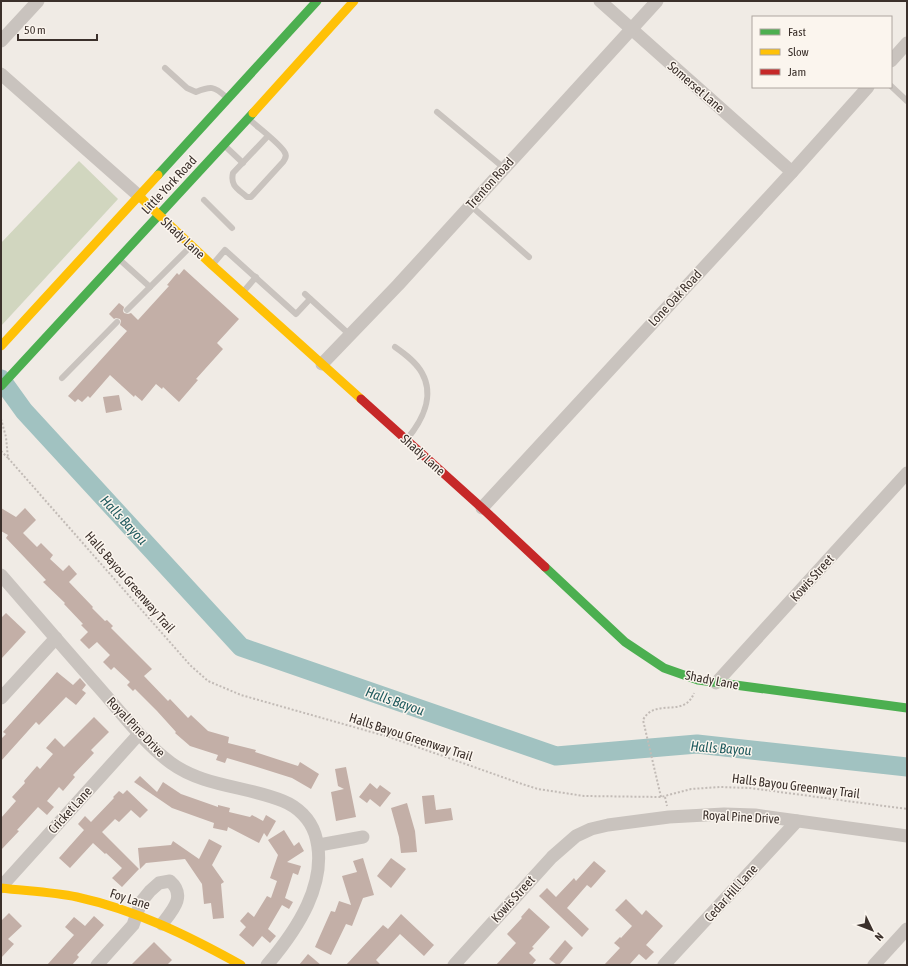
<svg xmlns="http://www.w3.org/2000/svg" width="908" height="966" font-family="'Asap Condensed',sans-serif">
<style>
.green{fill:#d1d6bf}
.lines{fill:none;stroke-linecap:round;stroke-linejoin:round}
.river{stroke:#a1c2c1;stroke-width:19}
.building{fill:#c3afa7}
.path{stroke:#c2bbb6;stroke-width:2;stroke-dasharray:2 2;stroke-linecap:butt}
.lane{stroke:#c9c3be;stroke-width:6}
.street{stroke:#c9c3be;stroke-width:13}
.fast{stroke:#4caf50;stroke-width:9}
.slow{stroke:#ffc107;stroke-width:9}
.jam{stroke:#c62828;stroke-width:9}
.labels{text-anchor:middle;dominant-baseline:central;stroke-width:3;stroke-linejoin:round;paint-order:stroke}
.street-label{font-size:13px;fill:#3b302b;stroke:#fbf5ee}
.water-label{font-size:14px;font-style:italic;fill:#1f5a5e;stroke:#fbf5ee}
</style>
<rect width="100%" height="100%" fill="#f0ebe5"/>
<polygon class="green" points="79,161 118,199 1,326 1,243"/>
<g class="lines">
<polyline class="river" points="1,379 24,411 241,647 556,756 697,744 907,767"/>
</g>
<g class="building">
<polygon points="184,269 239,319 217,343 223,349 196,379 198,380 179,402 163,387 162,389 156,384 142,401 135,395 134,397 110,375 90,398 88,396 82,402 78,399 75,402 68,396 127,331 120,325 121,321 120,319 116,318 114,319 109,314 119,303 124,307 123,311 124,313 128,314 131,313 138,320 169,286 167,285 177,273 179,275"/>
<polygon points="119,395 122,410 106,413 103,397"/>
<polygon points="1,508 16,517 25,508 36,520 23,533 37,547 41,543 53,555 50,559 63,571 69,565 77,574 69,582 93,607 92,608 105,621 107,620 113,626 111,628 152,669 144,676 168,701 170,699 188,718 191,715 208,731 229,737 228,743 256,750 255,752 298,766 300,762 319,774 311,789 292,778 254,766 227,758 225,763 216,760 218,755 190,746 175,733 176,732 157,711 135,689 133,691 127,685 130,682 114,667 111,670 103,662 110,655 97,642 89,649 80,640 88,632 81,625 83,624 64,604 65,603 43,582 46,580 6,538 8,535 1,531"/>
<polygon points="6,613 26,632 1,659 1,618"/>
<polygon points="57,672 73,685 80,678 86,685 82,690 86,693 76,705 66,697 39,725 36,722 1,761 1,739 6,734 3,732"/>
<polygon points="94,717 109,732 91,750 94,753 73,775 75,777 63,791 59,787 47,801 54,807 47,815 38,807 17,830 19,831 1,850 1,818 16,801 12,797 25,783 24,781 37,766 40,769 53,754 46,748 55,738 64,747"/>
<polygon points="346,767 356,817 336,821 331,792 344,789 338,786 335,769"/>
<polygon points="140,776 157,792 163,782 181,794 218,807 218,805 230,808 229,812 250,817 252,815 263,821 266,815 276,821 267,837 264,833 259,843 228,827 227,831 213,828 214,823 172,808 134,782"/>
<polygon points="370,783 377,789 380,785 391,793 380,807 370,799 367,803 359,797"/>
<polygon points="127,790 148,810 140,818 131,810 119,822 115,819 102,832 139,869 122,887 112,878 122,868 106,853 105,854 93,843 70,868 59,858 84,830 78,824 85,816 91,822 114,798 113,797 119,791 123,794"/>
<polygon points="434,795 436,810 451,808 453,820 425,824 422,796"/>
<polygon points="407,803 415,831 417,852 401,853 399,837 391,808"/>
<polygon points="284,830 294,846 299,842 304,851 287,862 301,866 298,875 293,873 285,898 293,902 289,909 282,905 268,929 276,936 270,943 262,936 253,947 239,935 246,927 240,921 248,912 254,917 267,896 271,898 277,881 270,878 278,855 268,840"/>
<polygon points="209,839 222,846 212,865 224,882 221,884 224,918 213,919 211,903 204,904 202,884 185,859 146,863 140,869 138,848 171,845 173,841 199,859"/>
<polygon points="363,858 374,895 363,898 352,926 346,924 331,955 315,947 331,911 335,912 339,901 351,905 342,876 357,872 353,861"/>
<polygon points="391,858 406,869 391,888 377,876"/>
<polygon points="594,861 606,871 591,888 587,885 567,908 589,929 582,937 539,896 547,888 556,897 574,878 576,881"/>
<polygon points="626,899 642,915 646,910 663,926 646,945 654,952 646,960 639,954 629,965 604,965 620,948 614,943 620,937 621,938 632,926 615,910"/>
<polygon points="529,908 550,927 532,947 534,948 529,953 536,960 532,965 496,965 516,943 507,934 522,918 521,917"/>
<polygon points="9,913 22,926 8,939 14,944 1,958 1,921"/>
<polygon points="401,914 434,945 424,956 400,934 376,960 381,965 346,965 383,925 388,929"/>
<polygon points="94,916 104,925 77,955 79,957 72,965 47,965 74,935 65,927 74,917 85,926"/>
<polygon points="565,940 573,948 559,965 557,965 549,959"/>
<polygon points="154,942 172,960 167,965 131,965"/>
<polygon points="308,954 321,965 299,965"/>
</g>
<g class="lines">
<g class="path">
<polyline points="1,419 6,437 8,458 190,665 208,681 241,695 389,737 522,784 538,789 584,796 661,797 691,789 720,787 750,788 907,809"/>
<polyline points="1,451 8,458"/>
<path d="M661,797L643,720C655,697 684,719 694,693"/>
<polyline points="665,797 667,806"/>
</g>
<g class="lane">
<path d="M165,68L187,88L196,92C211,86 214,86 226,97"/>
<polyline points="891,86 907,101"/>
<polyline points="437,112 504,168"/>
<path d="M249,119C256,126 282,145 285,153C287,156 285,159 283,162L251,197H247C238,189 230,186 233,173L268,136"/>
<polyline points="225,146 243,163"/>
<polyline points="204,200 232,228"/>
<polyline points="470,205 529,257"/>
<polyline points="120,260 150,287"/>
<polyline points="213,264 225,250 296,314 310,299"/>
<polyline points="244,291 256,277"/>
<polyline points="305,294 350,335"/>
<polyline points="127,310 190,247"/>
<path d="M395,347C405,354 416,362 422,373C435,396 422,421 407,439"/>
<polyline points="62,378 117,322"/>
</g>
<g class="street">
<polyline points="600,1 792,172"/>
<polyline points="1,41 38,1"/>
<polyline points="891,61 907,43"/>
<polyline points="1,74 139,196"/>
<polyline points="322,364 398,285 657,1"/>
<polyline points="482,508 792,172 868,87"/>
<path d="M1,575C35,614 68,653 102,691C124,716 145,744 171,763C204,787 247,786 283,801C298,807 310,819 315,834C330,882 296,931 267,965"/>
<polyline points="716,683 907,473"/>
<polyline points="1,698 56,638"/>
<polyline points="319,845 363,837"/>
<polyline points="1,887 139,734"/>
<path d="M97,965L133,925L141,902L150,891L159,883L170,881C187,896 172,911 162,924"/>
<polyline points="454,965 552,857 576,836 591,829 608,825 669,817 724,814 755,815 907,836"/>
<polyline points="664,965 797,821"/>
<polyline points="874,965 907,929"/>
</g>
<g class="fast">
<polyline points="158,175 317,1"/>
<polyline points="1,386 253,113"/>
<polyline points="545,567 625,642 664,668 698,680 907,708"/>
</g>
<g class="slow">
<polyline points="253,113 354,1"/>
<polyline points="139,196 212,265 361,399"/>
<polyline points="1,346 158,175"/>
<path d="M1,888C26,891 52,892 77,897C136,910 189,936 241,965"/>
</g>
<polyline class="jam" points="361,399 482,508 545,567"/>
</g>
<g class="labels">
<g class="street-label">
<text transform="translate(696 87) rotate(41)">Somerset Lane</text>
<text transform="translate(490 183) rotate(-48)">Trenton Road</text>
<text transform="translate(169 185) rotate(-47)">Little York Road</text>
<text transform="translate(183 238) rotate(43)">Shady Lane</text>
<text transform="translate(675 298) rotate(-47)">Lone Oak Road</text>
<text transform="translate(423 455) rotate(42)">Shady Lane</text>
<text transform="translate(812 578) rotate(-48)">Kowis Street</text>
<text transform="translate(130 582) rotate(49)">Halls Bayou Greenway Trail</text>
<text transform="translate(712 680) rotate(11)">Shady Lane</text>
<text transform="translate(136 727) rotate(46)">Royal Pine Drive</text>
<text transform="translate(411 737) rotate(18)">Halls Bayou Greenway Trail</text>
<text transform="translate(796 786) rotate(7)">Halls Bayou Greenway Trail</text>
<text transform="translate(70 810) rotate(-48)">Cricket Lane</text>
<text transform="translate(741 817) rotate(3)">Royal Pine Drive</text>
<text transform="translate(731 893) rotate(-48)">Cedar Hill Lane</text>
<text transform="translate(130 899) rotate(18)">Foy Lane</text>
<text transform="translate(513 899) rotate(-48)">Kowis Street</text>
</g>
<g class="water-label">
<text transform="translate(124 520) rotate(47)">Halls Bayou</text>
<text transform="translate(395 701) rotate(19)">Halls Bayou</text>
<text transform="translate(721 748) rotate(4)">Halls Bayou</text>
</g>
</g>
<rect width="908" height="966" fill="none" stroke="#3b302b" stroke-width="4"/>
<rect x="752" y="16" width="140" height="72" fill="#fbf5ee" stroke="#aea6a0"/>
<rect x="760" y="29" width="20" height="6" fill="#4caf50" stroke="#aea6a0"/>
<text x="788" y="36" font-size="12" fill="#3b302b">Fast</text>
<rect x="760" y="49" width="20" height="6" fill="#ffc107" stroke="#aea6a0"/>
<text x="788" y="56" font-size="12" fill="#3b302b">Slow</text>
<rect x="760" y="69" width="20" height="6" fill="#c62828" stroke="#aea6a0"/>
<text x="788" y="76" font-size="12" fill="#3b302b">Jam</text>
<g transform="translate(872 930) rotate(133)" stroke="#fbf5ee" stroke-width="3" paint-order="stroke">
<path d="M0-3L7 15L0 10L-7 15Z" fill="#3b302b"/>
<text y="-6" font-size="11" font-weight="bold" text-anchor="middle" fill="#3b302b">N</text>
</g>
<path d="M18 34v6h79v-6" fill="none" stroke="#3b302b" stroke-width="2"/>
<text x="24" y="34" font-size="12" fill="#3b302b" stroke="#fbf5ee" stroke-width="3" paint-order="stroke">50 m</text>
</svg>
